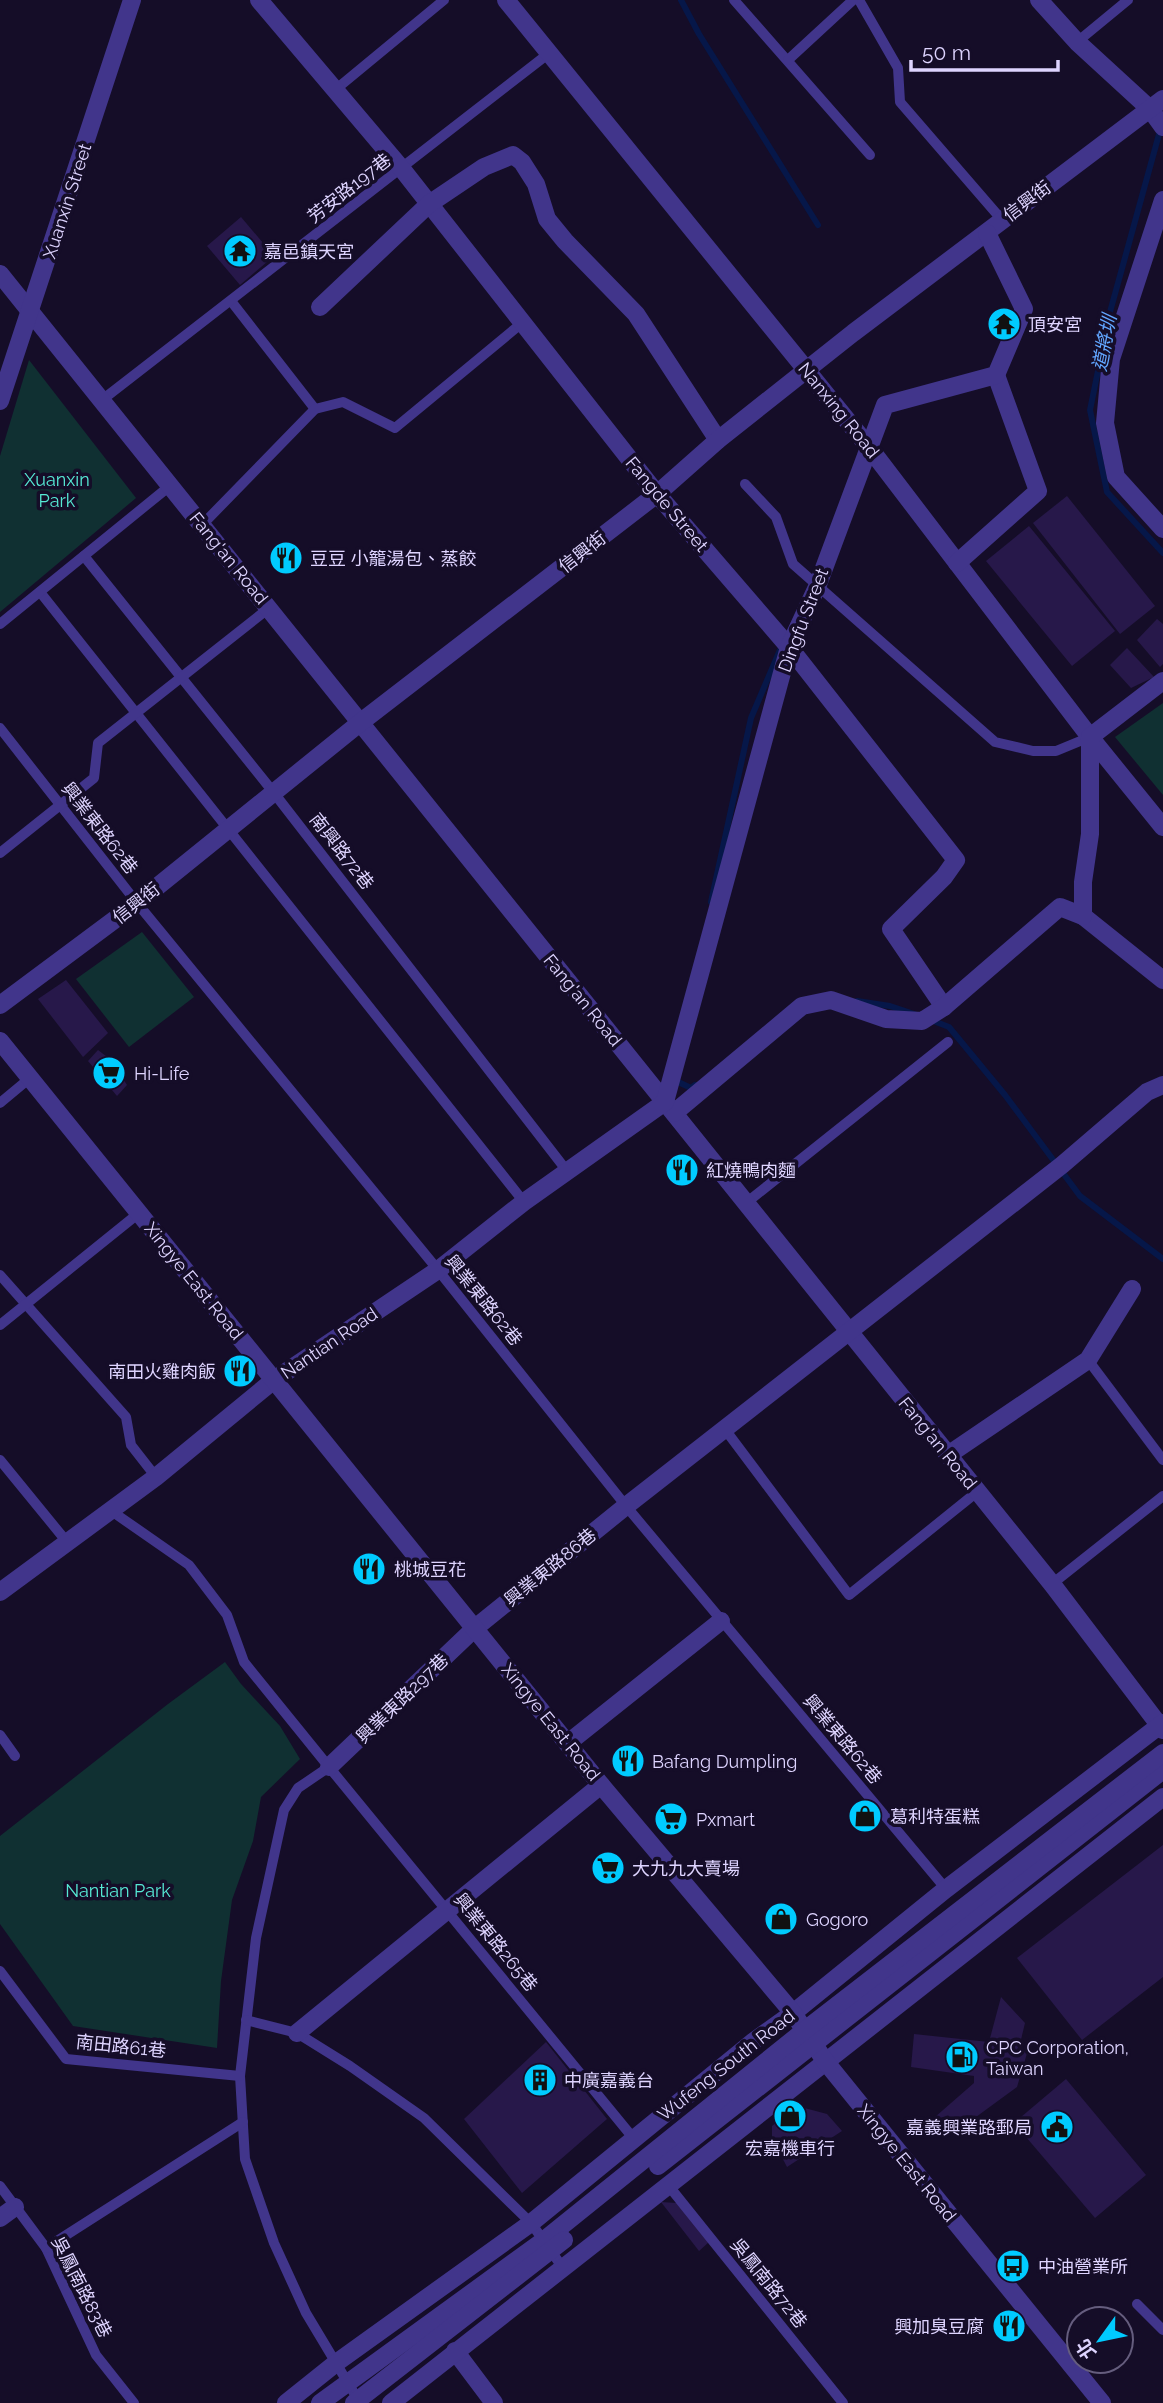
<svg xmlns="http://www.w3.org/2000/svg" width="1163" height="2403" font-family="Raleway,'Noto Sans TC',sans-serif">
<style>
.green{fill:#103032}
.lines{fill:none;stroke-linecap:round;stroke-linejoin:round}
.stream{stroke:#061749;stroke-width:6}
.building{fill:#27184a}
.service{stroke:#41358b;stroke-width:10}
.minor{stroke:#41358b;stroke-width:18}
.tertiary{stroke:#41358b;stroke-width:18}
.labels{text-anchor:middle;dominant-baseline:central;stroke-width:7;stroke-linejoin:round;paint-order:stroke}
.street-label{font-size:18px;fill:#ded4ff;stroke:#150d28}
.poi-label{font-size:18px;fill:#ded4ff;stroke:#150d28;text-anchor:start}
.park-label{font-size:18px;fill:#56e9d4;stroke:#150d28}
.water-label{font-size:19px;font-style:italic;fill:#62a6ff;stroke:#150d28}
</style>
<rect width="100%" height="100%" fill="#150d28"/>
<g class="green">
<polygon points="29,360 136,498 0,612 0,456"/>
<polygon points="1163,703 1163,795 1115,737"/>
<polygon points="142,932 194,997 129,1047 76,979"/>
<polygon points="225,1662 241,1684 280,1726 300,1759 261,1797 253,1841 232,1900 221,1981 217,2048 73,2026 0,1924 0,1836 168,1704"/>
</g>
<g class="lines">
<g class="stream">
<polyline points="681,0 699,34 818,225"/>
<polyline points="1161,127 1110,312 1090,410 1107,492 1163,553"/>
<polyline points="711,902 751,718 780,650"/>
<polyline points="857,1001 890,1006 914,1014"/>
<polyline points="931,1020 949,1027 1005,1095 1080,1196 1163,1259"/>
<polyline points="674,1080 691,1088 695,1085"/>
</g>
</g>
<g class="building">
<polygon points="241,217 274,256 240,285 207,246"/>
<polygon points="1067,496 1155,606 1120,634 1033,523"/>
<polygon points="1029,526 1115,631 1072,666 986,561"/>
<polygon points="1157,619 1163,624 1163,664 1160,667 1137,640"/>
<polygon points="1127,648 1154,677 1131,688 1110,665"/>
<polygon points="66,980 108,1033 83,1057 38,999"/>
<polygon points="98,1050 111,1060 127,1085 117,1096 88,1061"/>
<polygon points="1163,1845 1163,1977 1082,2040 1017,1958"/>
<polygon points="1001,1997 1025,2023 1019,2048 1028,2050 1017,2087 950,2136 935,2117 974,2083 974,2076 911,2067 914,2034 989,2042"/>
<polygon points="546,2042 607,2119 522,2193 464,2119"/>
<polygon points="1066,2079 1146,2175 1095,2218 1014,2123"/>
<polygon points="797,2106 827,2114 842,2131 787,2167 772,2138 772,2126"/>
<polygon points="661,2202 677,2203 709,2242 699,2251"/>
</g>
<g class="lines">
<g class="service">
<polyline points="734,0 870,155"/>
<polyline points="859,0 898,68 900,102 1002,220"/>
<polyline points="1077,42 1128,0"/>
<polyline points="788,60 853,0"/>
<polyline points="335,90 444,0"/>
<polyline points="231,301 315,409"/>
<polyline points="102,400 548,54"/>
<polyline points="745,484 776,517 793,564 995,742 1033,751 1056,751 1090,737"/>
<polyline points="202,525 315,409 343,402 395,428 522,323"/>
<polyline points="84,556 274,793 567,1171"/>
<polyline points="40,592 524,1202"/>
<polyline points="0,624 171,485"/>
<polyline points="0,728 137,903 438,1270 626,1506 946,1889"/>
<polyline points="0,853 94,778 98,743 269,608"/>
<polyline points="0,1103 30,1078"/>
<polyline points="746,1203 948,1042"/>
<polyline points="0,1275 126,1417 131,1445 156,1477"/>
<polyline points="0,1325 139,1213"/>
<polyline points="1088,1360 1163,1460"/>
<polyline points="724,1428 849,1595 977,1492"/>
<polyline points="0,1460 67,1542"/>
<polyline points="110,1510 189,1565 227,1615 244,1662 329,1767 298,1788 284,1810 256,1938 240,2076 245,2159 274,2243 306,2313 360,2403"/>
<polyline points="1052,1584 1163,1496"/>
<polyline points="0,1735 15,1756"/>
<polyline points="329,1767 634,2139"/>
<polyline points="0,1971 66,2059 240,2076"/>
<polyline points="246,2020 297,2033 350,2066 424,2118 531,2223 563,2268"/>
<polyline points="668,2185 843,2403"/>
<polyline points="0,2186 46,2248 96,2355 134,2403"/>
<polyline points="46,2248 243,2122"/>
<polyline points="1137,2304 1163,2330"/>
</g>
<g class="minor">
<polyline points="259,0 402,169 657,494 789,647 956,860 944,877 891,929 944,1007"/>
<polyline points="506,0 868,446 1090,737 1163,827"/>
<polyline points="1039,0 1077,42 1150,109 1163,127"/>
<polyline points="1163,200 1111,359 1105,423 1116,477 1163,529"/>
<polyline points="0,274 1052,1584 1163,1730"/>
<polyline points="320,307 429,204 484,167 513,155 522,162 536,184 547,219 565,241 636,314 718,440"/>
<polyline points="0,401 132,0"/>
<polyline points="957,563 1038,491 996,375"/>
<polyline points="1083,916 1163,980"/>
<polyline points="0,1005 137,903 361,722 657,494 718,440 853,333 1163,99"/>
<polyline points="674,1113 802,1006 831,1000 886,1019 922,1021 944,1007 1060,907 1083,916 1083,882 1090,834 1090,737 1163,681"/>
<polyline points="948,1455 1088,1360 1132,1289"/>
<polyline points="0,1592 156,1477 274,1380 438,1270 524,1202 665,1102 789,647 817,587 885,405 996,375 1024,309 987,233"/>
<polyline points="568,1743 721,1621"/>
<polyline points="329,1767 475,1628 626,1506 1062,1165 1147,1092 1163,1085"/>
<polyline points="297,2033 601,1785"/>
<polyline points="0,2218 15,2207"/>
<polyline points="455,2351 494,2403"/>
<polyline points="286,2403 336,2363 531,2223 754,2041 793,2013 946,1889 1163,1723"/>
<polyline points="391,2403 1163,1797"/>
</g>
<g class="tertiary">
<polyline points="0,1041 601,1785 793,2013 825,2061 1102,2403"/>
<polyline points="658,2166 1163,1770"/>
<polyline points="320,2403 543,2241 805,2030 1163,1753"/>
<polyline points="354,2403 564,2240"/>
</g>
</g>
<defs>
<symbol id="temple-disc" viewBox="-11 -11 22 22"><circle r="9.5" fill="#00cbff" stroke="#150d28"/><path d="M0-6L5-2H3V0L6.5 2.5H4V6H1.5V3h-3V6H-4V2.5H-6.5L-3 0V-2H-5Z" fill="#111"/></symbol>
<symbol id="restaurant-disc" viewBox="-11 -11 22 22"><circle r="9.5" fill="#00cbff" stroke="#150d28"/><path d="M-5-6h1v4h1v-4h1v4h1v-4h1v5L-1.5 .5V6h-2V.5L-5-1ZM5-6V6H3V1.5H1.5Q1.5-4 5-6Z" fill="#111"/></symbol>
<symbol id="supermarket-disc" viewBox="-11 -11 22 22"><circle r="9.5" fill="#00cbff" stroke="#150d28"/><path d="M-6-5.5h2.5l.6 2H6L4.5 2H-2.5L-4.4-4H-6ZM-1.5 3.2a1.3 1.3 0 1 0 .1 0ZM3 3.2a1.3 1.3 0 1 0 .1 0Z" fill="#111"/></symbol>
<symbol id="shop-disc" viewBox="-11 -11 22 22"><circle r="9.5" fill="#00cbff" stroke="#150d28"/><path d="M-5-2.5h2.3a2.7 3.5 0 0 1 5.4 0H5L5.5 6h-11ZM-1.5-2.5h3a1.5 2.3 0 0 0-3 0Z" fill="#111"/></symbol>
<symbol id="fuel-disc" viewBox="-11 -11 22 22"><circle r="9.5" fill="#00cbff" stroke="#150d28"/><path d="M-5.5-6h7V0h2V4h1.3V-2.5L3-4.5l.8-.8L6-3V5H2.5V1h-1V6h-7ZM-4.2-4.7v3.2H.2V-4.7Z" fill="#111"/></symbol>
<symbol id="building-disc" viewBox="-11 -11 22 22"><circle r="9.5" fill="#00cbff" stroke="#150d28"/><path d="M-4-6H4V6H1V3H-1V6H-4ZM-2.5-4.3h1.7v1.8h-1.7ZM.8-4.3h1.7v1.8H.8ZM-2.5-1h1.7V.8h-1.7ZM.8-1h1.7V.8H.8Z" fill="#111"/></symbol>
<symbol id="civic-disc" viewBox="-11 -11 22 22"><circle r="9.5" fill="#00cbff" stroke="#150d28"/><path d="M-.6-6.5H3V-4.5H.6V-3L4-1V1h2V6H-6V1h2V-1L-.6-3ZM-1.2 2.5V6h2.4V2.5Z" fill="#111"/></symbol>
<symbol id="bus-disc" viewBox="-11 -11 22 22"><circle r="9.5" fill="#00cbff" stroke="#150d28"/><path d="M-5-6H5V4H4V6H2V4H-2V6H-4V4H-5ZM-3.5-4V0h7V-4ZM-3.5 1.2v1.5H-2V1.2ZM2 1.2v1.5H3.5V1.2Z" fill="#111"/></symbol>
</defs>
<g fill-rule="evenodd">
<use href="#temple-disc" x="221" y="232" width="38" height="38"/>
<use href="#temple-disc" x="985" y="305" width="38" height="38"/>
<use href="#restaurant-disc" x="267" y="539" width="38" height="38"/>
<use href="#supermarket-disc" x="90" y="1054" width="38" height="38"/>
<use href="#restaurant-disc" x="663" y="1151" width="38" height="38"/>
<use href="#restaurant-disc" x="221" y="1352" width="38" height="38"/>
<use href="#restaurant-disc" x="350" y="1550" width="38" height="38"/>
<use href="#restaurant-disc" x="609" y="1742" width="38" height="38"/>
<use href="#shop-disc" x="846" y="1797" width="38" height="38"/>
<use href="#supermarket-disc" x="652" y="1800" width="38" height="38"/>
<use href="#supermarket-disc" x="589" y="1849" width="38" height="38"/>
<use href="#shop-disc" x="762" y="1900" width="38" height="38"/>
<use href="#fuel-disc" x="943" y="2038" width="38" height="38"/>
<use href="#building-disc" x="521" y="2061" width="38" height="38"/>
<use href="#shop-disc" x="771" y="2097" width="38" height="38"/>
<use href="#civic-disc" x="1038" y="2108" width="38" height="38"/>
<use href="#bus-disc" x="994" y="2247" width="38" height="38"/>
<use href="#restaurant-disc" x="990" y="2307" width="38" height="38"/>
</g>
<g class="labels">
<g class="street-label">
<text transform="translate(349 188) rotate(-38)">芳安路197巷</text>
<text transform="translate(67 201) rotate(-72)">Xuanxin Street</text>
<text transform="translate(1027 201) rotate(-37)">信興街</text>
<text transform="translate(839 410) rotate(51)">Nanxing Road</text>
<text transform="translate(667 504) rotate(50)">Fangde Street</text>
<text transform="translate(582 552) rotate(-38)">信興街</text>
<text transform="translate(229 558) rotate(51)">Fang'an Road</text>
<text transform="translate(803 620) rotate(-69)">Dingfu Street</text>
<text transform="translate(100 828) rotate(52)">興業東路62巷</text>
<text transform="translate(342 851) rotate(52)">南興路72巷</text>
<text transform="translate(136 903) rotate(-38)">信興街</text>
<text transform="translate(583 1000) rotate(51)">Fang'an Road</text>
<text transform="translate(194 1281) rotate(51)">Xingye East Road</text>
<text transform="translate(484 1300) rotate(51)">興業東路62巷</text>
<text transform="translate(329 1343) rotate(-34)">Nantian Road</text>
<text transform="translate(938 1443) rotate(51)">Fang'an Road</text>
<text transform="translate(550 1567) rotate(-39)">興業東路86巷</text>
<text transform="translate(402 1698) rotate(-44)">興業東路297巷</text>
<text transform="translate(551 1722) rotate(51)">Xingye East Road</text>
<text transform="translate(843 1739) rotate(50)">興業東路62巷</text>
<text transform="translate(496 1942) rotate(51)">興業東路265巷</text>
<text transform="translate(121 2046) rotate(6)">南田路61巷</text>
<text transform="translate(726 2065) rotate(-38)">Wufeng South Road</text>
<text transform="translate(907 2163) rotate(51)">Xingye East Road</text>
<text transform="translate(769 2283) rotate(51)">吳鳳南路72巷</text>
<text transform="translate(82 2287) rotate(63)">吳鳳南路83巷</text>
</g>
<g class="poi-label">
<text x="264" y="251">嘉邑鎮天宮</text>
<text x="1028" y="324">頂安宮</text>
<text x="310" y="558">豆豆 小籠湯包、蒸餃</text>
<text x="134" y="1073">Hi-Life</text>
<text x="706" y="1170">紅燒鴨肉麵</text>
<text x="216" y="1371" text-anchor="end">南田火雞肉飯</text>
<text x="394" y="1569">桃城豆花</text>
<text x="652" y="1761">Bafang Dumpling</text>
<text x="890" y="1816">葛利特蛋糕</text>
<text x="696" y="1819">Pxmart</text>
<text x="632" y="1868">大九九大賣場</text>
<text x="806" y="1919">Gogoro</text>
<text x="986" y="2047">CPC Corporation,<tspan x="986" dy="21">Taiwan</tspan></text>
<text x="564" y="2080">中廣嘉義台</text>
<text x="1032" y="2127" text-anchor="end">嘉義興業路郵局</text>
<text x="790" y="2148" text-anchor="middle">宏嘉機車行</text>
<text x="1038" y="2266">中油營業所</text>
<text x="984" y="2326" text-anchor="end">興加臭豆腐</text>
</g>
<g class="park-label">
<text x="57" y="479">Xuanxin<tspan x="57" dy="21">Park</tspan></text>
<text x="118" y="1890">Nantian Park</text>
</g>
<g class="water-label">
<text transform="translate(1104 343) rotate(-79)">道將圳</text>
</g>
</g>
<g transform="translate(1100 2340) rotate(237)"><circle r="33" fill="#150d28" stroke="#655d7e" stroke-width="2"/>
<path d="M0-5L12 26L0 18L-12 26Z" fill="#00cbff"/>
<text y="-10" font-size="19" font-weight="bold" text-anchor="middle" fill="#ded4ff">北</text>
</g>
<path d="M911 60v10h147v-10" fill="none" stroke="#ded4ff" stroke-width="3.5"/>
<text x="922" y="60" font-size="21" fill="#ded4ff" stroke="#150d28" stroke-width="5" paint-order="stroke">50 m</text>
</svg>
